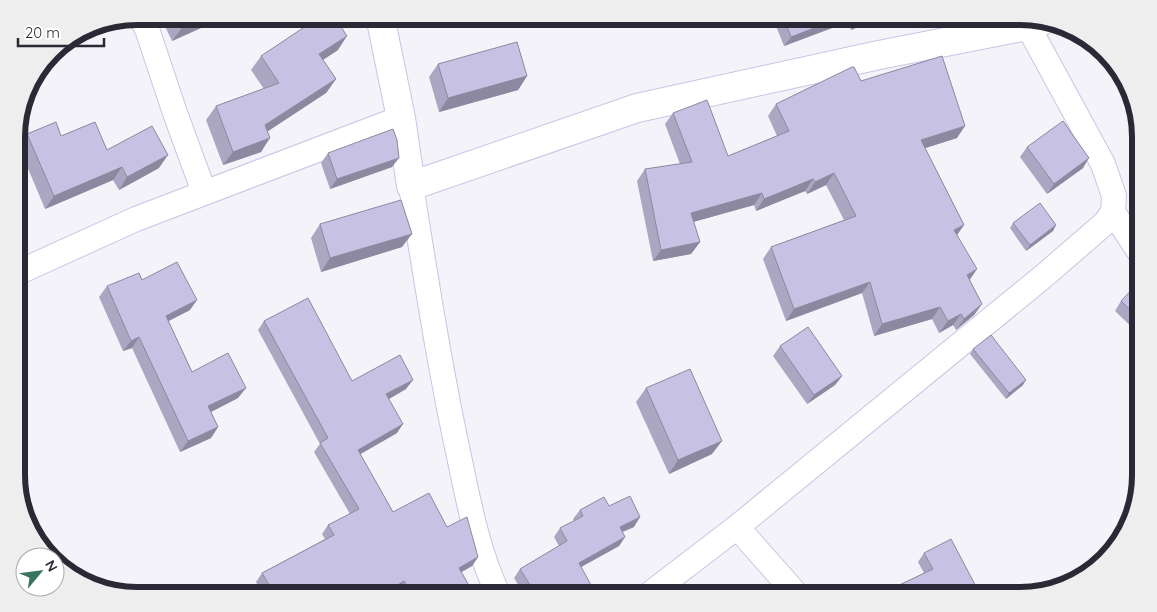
<svg xmlns="http://www.w3.org/2000/svg" width="1157" height="612" font-family="Quicksand,sans-serif">
<style>
.lines{fill:none;stroke-linecap:round;stroke-linejoin:round}
.minor-casing{stroke:#c9c4e5;stroke-width:26}
.tertiary-casing{stroke:#c9c4e5;stroke-width:30}
.minor{stroke:#fff;stroke-width:24}
.tertiary{stroke:#fff;stroke-width:28}
.wall{fill:#aba7c3}
.shaded-wall{fill:#8b889f}
.building{fill:#c7c2e3;stroke:#8b889f}
.rim{fill:none;stroke:#2b2935;stroke-width:6}
</style>
<rect width="100%" height="100%" fill="#f4f3fa"/>
<g class="lines">
<defs>
<g id="minor">
<polyline points="140,16 147,29 175,113 204,192"/>
<path d="M411,186C426,278 440,370 460,461C469,505 479,555 499,596"/>
<polyline points="1113,212 1140,253"/>
<polyline points="17,273 136,219 401,118"/>
<polyline points="737,527 798,596"/>
<polyline points="647,596 737,527 1045,275 1105,223 1113,212 1114,196 1103,164 1023,17"/>
</g>
<polyline id="tertiary" points="380,16 401,118 411,186 637,108 879,55 1027,26 1042,21"/>
</defs>
<use href="#minor" class="minor-casing"/>
<use href="#tertiary" class="tertiary-casing"/>
<use href="#minor" class="minor"/>
<use href="#tertiary" class="tertiary"/>
</g>
<g class="wall">
<polygon points="160,16 217,16 212,23 172,41"/>
<polygon points="772,16 883,16 851,30 848,22 784,46"/>
<polygon points="338,50 323,60 336,79 326,93 268,131 261,152 223,165 206,120 216,106 264,89 251,70 261,56"/>
<polygon points="438,64 527,76 518,90 439,112 429,77"/>
<polygon points="861,81 957,138 925,148 964,225 957,235 969,280 982,304 974,315 956,330 953,325 939,333 932,319 874,336 862,293 786,321 763,259 771,247 844,220 826,185 807,194 805,191 756,211 754,205 693,222 700,242 691,254 653,261 637,181 645,169 680,164 665,124 673,113 728,156 777,136 768,116 776,104"/>
<polygon points="27,134 61,136 107,150 159,168 119,190 113,180 45,209 19,147"/>
<polygon points="1027,147 1083,168 1047,194 1020,157"/>
<polygon points="328,153 392,167 330,189 321,163"/>
<polygon points="1013,223 1056,225 1053,231 1026,251 1010,228"/>
<polygon points="320,224 402,247 321,272 311,238"/>
<polygon points="142,280 190,310 168,321 192,372 238,398 211,412 218,427 211,438 180,452 132,348 123,351 99,297 107,286"/>
<polygon points="1140,281 1140,335 1115,311 1121,301"/>
<polygon points="264,321 352,381 406,389 389,399 397,433 360,454 393,512 447,527 478,557 472,566 461,572 475,596 401,596 398,591 389,596 263,596 256,582 262,573 325,539 322,534 328,525 350,514 314,452 320,444 258,330"/>
<polygon points="780,346 842,376 835,385 807,404 773,356"/>
<polygon points="973,349 1023,385 1006,399 970,354"/>
<polygon points="646,388 712,454 669,474 636,402"/>
<polygon points="609,506 634,527 622,532 625,537 619,546 581,567 597,596 525,596 514,578 520,569 559,546 554,537 560,528 574,521 573,519 580,510"/>
<polygon points="924,553 981,596 888,596 893,588 924,573 918,562"/>
</g>
<g class="shaded-wall">
<polygon points="208,16 217,16 212,23 172,41 181,29"/>
<polygon points="845,16 852,16 848,22 784,46 791,37"/>
<polygon points="868,16 883,16 851,30 858,20"/>
<polygon points="347,36 338,50 310,68 319,54"/>
<polygon points="527,76 518,90 439,112 448,98"/>
<polygon points="336,79 326,93 256,139 265,125"/>
<polygon points="965,126 957,138 913,152 921,140"/>
<polygon points="270,138 261,152 223,165 233,152"/>
<polygon points="168,155 159,168 119,190 127,177"/>
<polygon points="399,158 392,167 330,189 337,179"/>
<polygon points="1089,158 1083,168 1047,194 1054,184"/>
<polygon points="122,167 113,180 45,209 54,196"/>
<polygon points="834,173 826,185 807,194 815,182"/>
<polygon points="813,179 805,191 756,211 764,199"/>
<polygon points="762,193 754,205 682,225 691,213"/>
<polygon points="964,225 956,236 954,230"/>
<polygon points="1056,225 1053,231 1026,251 1030,245"/>
<polygon points="412,234 402,247 321,272 330,258"/>
<polygon points="700,242 691,254 653,261 661,250"/>
<polygon points="977,269 969,281 967,275"/>
<polygon points="870,282 862,293 786,321 794,309"/>
<polygon points="197,300 190,310 159,326 166,316"/>
<polygon points="982,304 974,315 956,330 964,319"/>
<polygon points="940,307 932,319 874,336 882,324"/>
<polygon points="961,314 953,325 939,333 948,321"/>
<polygon points="139,337 132,348 123,351 131,341"/>
<polygon points="842,376 835,385 807,404 814,395"/>
<polygon points="413,380 406,389 380,404 386,394"/>
<polygon points="1026,380 1023,385 1006,399 1009,393"/>
<polygon points="246,388 238,398 201,417 208,406"/>
<polygon points="403,424 397,433 352,459 358,450"/>
<polygon points="218,427 211,438 180,452 188,441"/>
<polygon points="722,441 712,454 669,474 678,460"/>
<polygon points="640,517 634,527 613,536 620,527"/>
<polygon points="625,537 619,546 572,572 579,563"/>
<polygon points="478,557 472,566 453,577 459,568"/>
<polygon points="404,581 398,591 389,596 380,596"/>
</g>
<g class="building">
<polygon points="175,16 208,16 181,29"/>
<polygon points="321,16 334,16 347,36 319,54 336,79 265,125 270,138 233,152 216,106 279,83 261,56"/>
<polygon points="783,16 845,16 791,37"/>
<polygon points="856,16 868,16 858,20"/>
<polygon points="517,42 527,76 448,98 438,64"/>
<polygon points="942,56 965,126 921,140 964,225 954,230 977,269 967,275 982,304 964,319 961,314 948,321 940,307 882,324 870,282 794,309 771,247 856,216 834,173 815,182 813,179 764,199 762,193 691,213 700,242 661,250 645,169 692,162 673,113 707,100 728,156 789,131 776,104 852,67 854,67 861,81"/>
<polygon points="1063,121 1089,158 1054,184 1027,147"/>
<polygon points="56,122 61,136 95,122 107,150 152,126 168,155 127,177 122,167 54,196 27,134"/>
<polygon points="393,129 397,140 399,158 337,179 328,153"/>
<polygon points="401,200 412,234 330,258 320,224"/>
<polygon points="1040,203 1056,225 1030,245 1013,223"/>
<polygon points="177,262 197,300 166,316 192,372 228,353 246,388 208,406 218,427 188,441 139,337 131,341 107,286 139,273 142,280"/>
<polygon points="1140,281 1140,319 1121,301"/>
<polygon points="308,298 352,381 400,355 413,380 386,394 403,424 358,450 393,512 429,493 447,527 467,517 478,557 459,568 475,596 412,596 404,581 380,596 269,596 270,595 269,591 272,590 262,573 334,535 328,525 359,509 320,443 328,438 264,321"/>
<polygon points="808,327 842,376 814,395 780,346"/>
<polygon points="991,335 1026,380 1009,393 973,349"/>
<polygon points="690,369 722,441 678,460 646,388"/>
<polygon points="630,496 640,517 620,527 625,537 579,563 597,596 537,596 520,569 567,541 560,528 583,516 580,510 604,497 609,506"/>
<polygon points="951,539 981,596 897,596 893,588 933,569 924,553"/>
</g>
<path d="M0 0H1157V612H0ZM137 25H1020A112 112 0 0 1 1132 137V475A112 112 0 0 1 1020 587H137A112 112 0 0 1 25 475V137A112 112 0 0 1 137 25Z" fill="#eeeeef" fill-rule="evenodd"/>
<path class="rim" d="M137 25H1020A112 112 0 0 1 1132 137V475A112 112 0 0 1 1020 587H137A112 112 0 0 1 25 475V137A112 112 0 0 1 137 25Z"/>
<g transform="translate(40 572) rotate(61)"><circle r="24" fill="#ffffff" stroke="#aaa9ae"/>
<path d="M0-4L9 19L0 12L-9 19Z" fill="#39745e"/>
<text y="-8" font-size="14" font-weight="bold" text-anchor="middle" fill="#2b2935">N</text>
</g>
<path d="M18 38v8h86v-8" fill="none" stroke="#2b2935" stroke-width="2.5"/>
<text x="25" y="38" font-size="15" fill="#2b2935" stroke="#ffffff" stroke-width="4" paint-order="stroke">20 m</text>
</svg>
